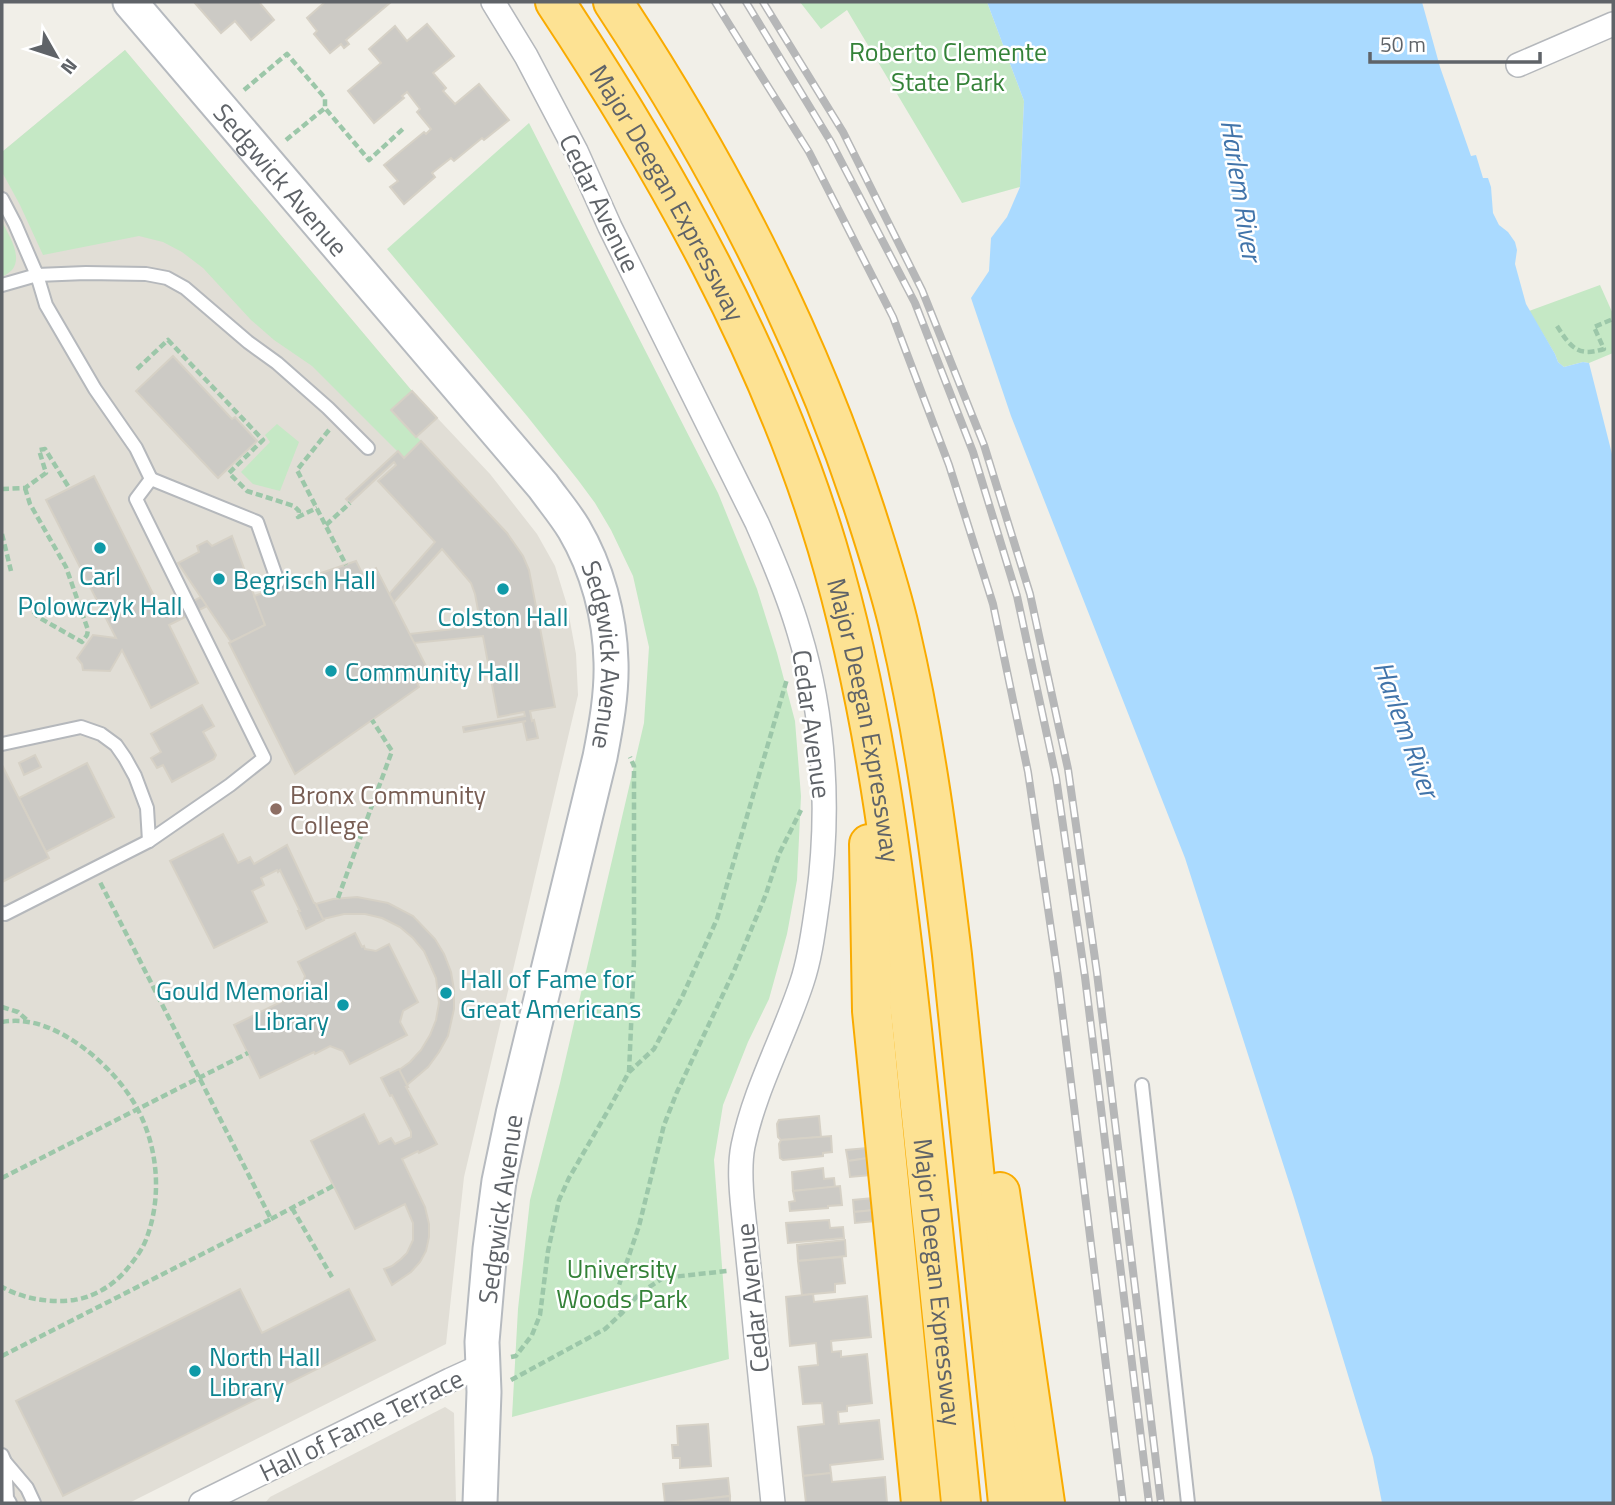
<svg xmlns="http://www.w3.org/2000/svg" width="1615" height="1505" font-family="'Titillium Web',sans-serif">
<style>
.education{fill:#e1ded6}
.green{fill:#c5e8c5}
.water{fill:#aadaff}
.building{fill:#cccac5;stroke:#d6d1c6;stroke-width:2}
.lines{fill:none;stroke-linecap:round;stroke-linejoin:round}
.lane-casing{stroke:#b5b8bc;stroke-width:16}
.street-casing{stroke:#b5b8bc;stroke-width:26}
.secondary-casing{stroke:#b6babf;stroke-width:37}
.highway-casing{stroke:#f9ab00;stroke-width:42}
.path{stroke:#9cc7a9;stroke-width:4.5;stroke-dasharray:7 3.5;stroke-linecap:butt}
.lane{stroke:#fff;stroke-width:12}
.street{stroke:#fff;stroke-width:23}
.secondary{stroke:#fff;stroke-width:33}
.highway{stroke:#fde293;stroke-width:38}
.rail-casing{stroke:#b6b7b8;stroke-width:8}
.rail{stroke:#fff;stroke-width:5;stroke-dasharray:16;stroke-linecap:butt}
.culture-dot{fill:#0f9aa8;stroke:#fff;stroke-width:2.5}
.education-dot{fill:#8d6e63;stroke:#fff;stroke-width:2.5}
.labels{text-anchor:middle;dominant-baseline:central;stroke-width:5;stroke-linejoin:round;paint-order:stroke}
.park-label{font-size:26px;fill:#348238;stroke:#fff}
.street-label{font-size:26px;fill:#5f6368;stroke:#fff}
.culture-label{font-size:26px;fill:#0d838f;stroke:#fff;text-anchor:start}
.education-label{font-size:26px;fill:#785e54;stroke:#fff;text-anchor:start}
.water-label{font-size:28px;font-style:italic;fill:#4174aa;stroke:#fff}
</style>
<rect width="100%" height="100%" fill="#f1efe8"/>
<g class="education">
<polygon points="125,50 412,391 490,474 537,534 555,566 567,605 576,654 578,695 464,1177 446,1344 129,1503 2,1503 2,152"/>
<polygon points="445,1407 454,1413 456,1503 265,1503 270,1497"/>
</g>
<g class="green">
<polygon points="800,2 987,2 1024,101 1020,187 962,203 847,10 821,29"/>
<polygon points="125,50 412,391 391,411 421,441 404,458 312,366 274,340 251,320 203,268 182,252 163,242 139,236 43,255 20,205 2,172 2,152"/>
<polygon points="529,123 718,493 757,589 777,653 795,721 801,796 797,880 787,934 769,999 748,1042 723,1105 714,1160 729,1359 512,1417 518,1309 530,1200 560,1083 644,723 649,647 633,576 611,530 595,503 578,480 527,416 387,249"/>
<path d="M2,222C9,235 23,257 12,270C9,273 5,275 2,277Z"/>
<polygon points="1600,285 1613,314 1613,353 1589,363 1583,362 1564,367 1558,362 1555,354 1529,311"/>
<polygon points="277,424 299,442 280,491 253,484 241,472 270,442 265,435"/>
</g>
<polygon class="water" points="987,2 1422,2 1440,67 1471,156 1476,155 1483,178 1488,178 1491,187 1493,213 1499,225 1508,232 1515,242 1517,250 1515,264 1526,304 1555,354 1558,362 1564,367 1583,362 1589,363 1613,458 1613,1503 1382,1503 1373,1457 1294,1198 1185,858 1011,416 971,298 989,271 991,238 1007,217 1020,187 1024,101"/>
<g class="building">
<polygon points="194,2 259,2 274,20 251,40 235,21 221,33"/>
<polygon points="325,2 391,2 346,40 349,44 344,48 341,44 330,53 314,34 317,31 307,18"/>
<polygon points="427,24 454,56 433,73 446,88 443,91 455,104 479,84 509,120 484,140 482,138 454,161 451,158 432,173 435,177 404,204 390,187 398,181 384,165 424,132 426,134 431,129 417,112 420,109 407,92 402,96 404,98 374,123 348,91 381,63 369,49 395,26 407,41"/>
<polygon points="173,356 232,419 235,417 257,441 218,478 136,391"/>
<polygon points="412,391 437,418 416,437 391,410"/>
<polygon points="421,441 507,533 523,556 529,570 555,707 530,711 532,721 534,720 538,738 527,740 523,722 526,721 464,732 463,727 525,716 524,712 498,717 483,636 414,643 409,634 481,626 475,594 471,583 442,549 394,602 389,594 435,542 378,481 396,465 394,462 350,503 346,499 398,451 404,458"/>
<polygon points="94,476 164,616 201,597 207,606 169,625 198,683 151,708 122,650 110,671 83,670 82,664 77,658 93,635 116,638 46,500"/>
<polygon points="232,536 265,625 231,642 178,563 199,552 197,546 207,541 212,546"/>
<polygon points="356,561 363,575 376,568 427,668 413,674 419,687 295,774 229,643 265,625 254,596"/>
<polygon points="202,705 214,726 203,732 216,755 214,759 172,782 163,765 157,768 151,758 161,752 151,734"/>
<polygon points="35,755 41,767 24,775 19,763"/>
<polygon points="87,763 114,817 46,852 19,798"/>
<polygon points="2,765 49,858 2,882"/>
<polygon points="223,834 238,863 250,857 254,864 287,845 314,903 315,903 324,920 306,929 298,911 300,911 280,870 278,872 277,870 261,878 264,885 252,891 267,922 214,948 170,861"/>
<polygon points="357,897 388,903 413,916 435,939 444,954 451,972 454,990 454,1009 448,1036 439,1052 428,1067 407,1085 399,1070 410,1062 421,1050 430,1035 436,1020 439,1003 436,978 424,951 413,938 400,927 382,918 365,914 344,914 323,919 316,904 333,899"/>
<polygon points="355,933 362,947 364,946 365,949 376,951 389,944 418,1002 403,1011 400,1022 407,1035 350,1064 343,1051 330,1046 315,1054 314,1052 260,1078 234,1025 287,999 286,996 301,989 305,976 298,962"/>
<polygon points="399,1069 408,1087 406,1087 437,1144 419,1153 418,1151 402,1159 425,1207 429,1224 429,1237 426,1251 420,1262 411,1272 392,1285 384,1269 392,1266 401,1259 407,1253 413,1240 413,1223 405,1204 355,1229 311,1141 364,1114 379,1144 391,1138 395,1144 411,1137 411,1132 392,1095 390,1096 381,1078"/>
<polygon points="819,1116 821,1137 781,1140 778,1137 777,1124 779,1120"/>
<polygon points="831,1136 832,1152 823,1153 823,1156 783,1160 780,1158 779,1144 781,1140"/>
<polygon points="867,1148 868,1158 848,1161 846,1150"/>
<polygon points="868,1158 870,1175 850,1177 848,1161"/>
<polygon points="823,1168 824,1179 834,1178 835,1187 793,1191 792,1172"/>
<polygon points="840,1186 842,1205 828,1206 828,1208 790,1211 789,1202 795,1201 793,1191"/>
<polygon points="873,1198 874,1210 854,1212 853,1200"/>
<polygon points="874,1210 875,1221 855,1223 854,1212"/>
<polygon points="829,1220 830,1228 843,1227 844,1238 788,1243 786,1223"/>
<polygon points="845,1240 846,1256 798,1261 797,1245"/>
<polygon points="842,1257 845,1283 835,1284 835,1292 802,1295 798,1261"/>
<polygon points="240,1289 262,1333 349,1289 375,1340 63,1496 16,1401"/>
<polygon points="813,1294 814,1302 867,1296 871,1337 831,1341 832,1352 841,1351 841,1357 867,1354 872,1403 847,1406 847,1411 838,1412 839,1424 879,1420 883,1459 830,1465 831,1473 803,1476 798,1427 824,1424 822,1403 803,1404 799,1367 818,1365 816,1343 790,1346 786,1297"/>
<polygon points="708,1424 711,1466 680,1468 680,1458 673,1458 672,1445 678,1445 677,1426"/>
<polygon points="831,1473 832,1482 885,1477 887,1503 806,1503 803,1476"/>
<polygon points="728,1478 730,1496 665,1503 663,1484"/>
<polygon points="730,1496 730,1503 672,1503"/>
</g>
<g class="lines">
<defs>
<g id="lane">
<polyline points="2,199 15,224 37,275 86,273 146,274 167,278 185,288 248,342 277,363 328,408 368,448"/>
<polyline points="2,285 37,275 46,305 95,389 136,448 151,479 136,499 264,758 230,785 149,841 5,914 2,913"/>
<polyline points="151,479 257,522 278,582"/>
<polyline points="2,744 81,727 101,734 116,745 125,758 135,776 147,808 149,841"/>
<polyline points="1142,1085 1188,1503"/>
<polyline points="2,1455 5,1462 27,1488 34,1503"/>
<polyline points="5,1462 7,1498 10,1503"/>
</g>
<g id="street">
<path d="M493,2L526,56L576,151L610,227L757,523C773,559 788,594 799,632C825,717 830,811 818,899C814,926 811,955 802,982C784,1037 755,1088 743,1146C739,1166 741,1189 743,1209L773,1503"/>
<polyline points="1518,65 1613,24"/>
<polyline points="201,1503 450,1380 483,1365"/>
</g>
<g id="secondary">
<path id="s1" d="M130,2L543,486C553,500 565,514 574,529C597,568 610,616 611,662C612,694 606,726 600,757L513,1114L499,1181L490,1249L482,1342L484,1392L480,1503"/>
</g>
<g id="highway">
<path id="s2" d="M555,2C666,170 769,353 827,546C874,704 894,867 912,1030C929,1188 945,1345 961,1503"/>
<path d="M613,2C718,161 807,332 866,514C878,552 891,591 900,631C925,738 939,846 952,955L1008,1503"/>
<polyline points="869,844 872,1011 921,1503"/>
<polyline points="1000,1192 1045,1503"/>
</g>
</defs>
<use href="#lane" class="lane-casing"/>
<use href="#street" class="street-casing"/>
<use href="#secondary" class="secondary-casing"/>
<use href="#highway" class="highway-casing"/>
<g class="path">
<polyline points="244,90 287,54 325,98 325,108 369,160 404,128"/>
<polyline points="286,140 325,108"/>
<path d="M1557,326C1571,348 1578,357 1604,349L1594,327L1613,319"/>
<polyline points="137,369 168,340 263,440 229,473 247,491 294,506 299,511 298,517 317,508"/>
<polyline points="329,430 297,470 346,565"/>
<polyline points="25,488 30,504 66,567 88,630 87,635 82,642 38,617 33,611"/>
<polyline points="2,489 25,488 46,473 39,450 45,449 68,486"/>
<polyline points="326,525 350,503"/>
<polyline points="2,534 11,571"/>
<polyline points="338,898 392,751 372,720"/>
<polyline points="2,1007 18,1012 28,1021"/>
<path d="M2,1022C31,1017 57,1029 81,1046C103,1062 124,1084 137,1108C158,1147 162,1196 147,1237C143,1249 135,1259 127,1269C114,1285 94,1297 74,1300C49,1303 24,1299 2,1287"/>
<polyline points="629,1072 634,959 634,766 630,757"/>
<polyline points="2,1178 248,1053"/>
<polyline points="292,1208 332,1277"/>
<polyline points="271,1219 333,1186"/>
<polyline points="622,1313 614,1300 639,1226 664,1125 677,1092 734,971 766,894 779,854 801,810"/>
<polyline points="2,1356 271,1219 100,882"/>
<polyline points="511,1357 516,1356 532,1335 540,1315 548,1251 559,1200 569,1178 610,1107 629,1072 654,1049 683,995 717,919 787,679"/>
<polyline points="511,1380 605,1329 622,1313 640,1293 663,1278 727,1271"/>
</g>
<use href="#lane" class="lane"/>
<use href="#street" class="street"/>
<use href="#secondary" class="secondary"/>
<use href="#highway" class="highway"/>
<defs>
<g id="rail">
<polyline points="715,2 809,152 893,317 949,465 993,604 1028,772 1058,977 1123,1503"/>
<polyline points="746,2 831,142 915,303 973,452 1017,596 1056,777 1085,977 1149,1503"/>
<polyline points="763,2 843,132 922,290 984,445 1030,594 1068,769 1097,973 1161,1503"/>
</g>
</defs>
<use href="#rail" class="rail-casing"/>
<use href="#rail" class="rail"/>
</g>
<g class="culture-dot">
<circle cx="100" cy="548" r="7"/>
<circle cx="219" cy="579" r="7"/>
<circle cx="503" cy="589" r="7"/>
<circle cx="331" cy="671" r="7"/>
<circle cx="446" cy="993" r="7"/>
<circle cx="343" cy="1005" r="7"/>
<circle cx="195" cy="1371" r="7"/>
</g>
<circle class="education-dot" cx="276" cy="809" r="7"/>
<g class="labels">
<g class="park-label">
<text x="948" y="51">Roberto Clemente<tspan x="948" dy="30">State Park</tspan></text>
<text x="622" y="1268">University<tspan x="622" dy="30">Woods Park</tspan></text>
</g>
<g class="street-label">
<text stroke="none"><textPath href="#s1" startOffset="233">Sedgwick Avenue</textPath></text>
<text stroke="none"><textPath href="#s2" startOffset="222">Major Deegan Expressway</textPath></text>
<text transform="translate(600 203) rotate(64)">Cedar Avenue</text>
<text stroke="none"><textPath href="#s1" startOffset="821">Sedgwick Avenue</textPath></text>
<text stroke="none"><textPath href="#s2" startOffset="789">Major Deegan Expressway</textPath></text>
<text transform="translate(812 724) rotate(82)">Cedar Avenue</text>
<text transform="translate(500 1209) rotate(-82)">Sedgwick Avenue</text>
<text stroke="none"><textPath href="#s2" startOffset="1356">Major Deegan Expressway</textPath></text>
<text transform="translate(752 1298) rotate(-96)">Cedar Avenue</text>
<text transform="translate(361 1425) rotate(-26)">Hall of Fame Terrace</text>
</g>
<g class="culture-label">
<text x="100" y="575" text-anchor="middle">Carl<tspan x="100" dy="30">Polowczyk Hall</tspan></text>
<text x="233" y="579">Begrisch Hall</text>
<text x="503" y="616" text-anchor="middle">Colston Hall</text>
<text x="345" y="671">Community Hall</text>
<text x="460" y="978">Hall of Fame for<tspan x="460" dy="30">Great Americans</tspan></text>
<text x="329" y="990" text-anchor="end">Gould Memorial<tspan x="329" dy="30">Library</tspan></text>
<text x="209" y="1356">North Hall<tspan x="209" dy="30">Library</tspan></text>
</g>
<g class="education-label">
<text x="290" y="794">Bronx Community<tspan x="290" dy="30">College</tspan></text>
</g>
<g class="water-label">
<text transform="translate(1242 190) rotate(81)">Harlem River</text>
<text transform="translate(1407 729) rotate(70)">Harlem River</text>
</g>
</g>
<rect width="1615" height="1505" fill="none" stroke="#5f6368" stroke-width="7"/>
<g transform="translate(56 56) rotate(129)" stroke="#ffffff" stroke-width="5" paint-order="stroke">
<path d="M0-5L12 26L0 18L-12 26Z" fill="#5f6368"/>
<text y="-10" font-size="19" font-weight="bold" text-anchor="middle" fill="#5f6368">N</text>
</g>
<path d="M1370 52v10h170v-10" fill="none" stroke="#5f6368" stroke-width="3.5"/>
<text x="1380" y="52" font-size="21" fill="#5f6368" stroke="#ffffff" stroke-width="5" paint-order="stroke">50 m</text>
</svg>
